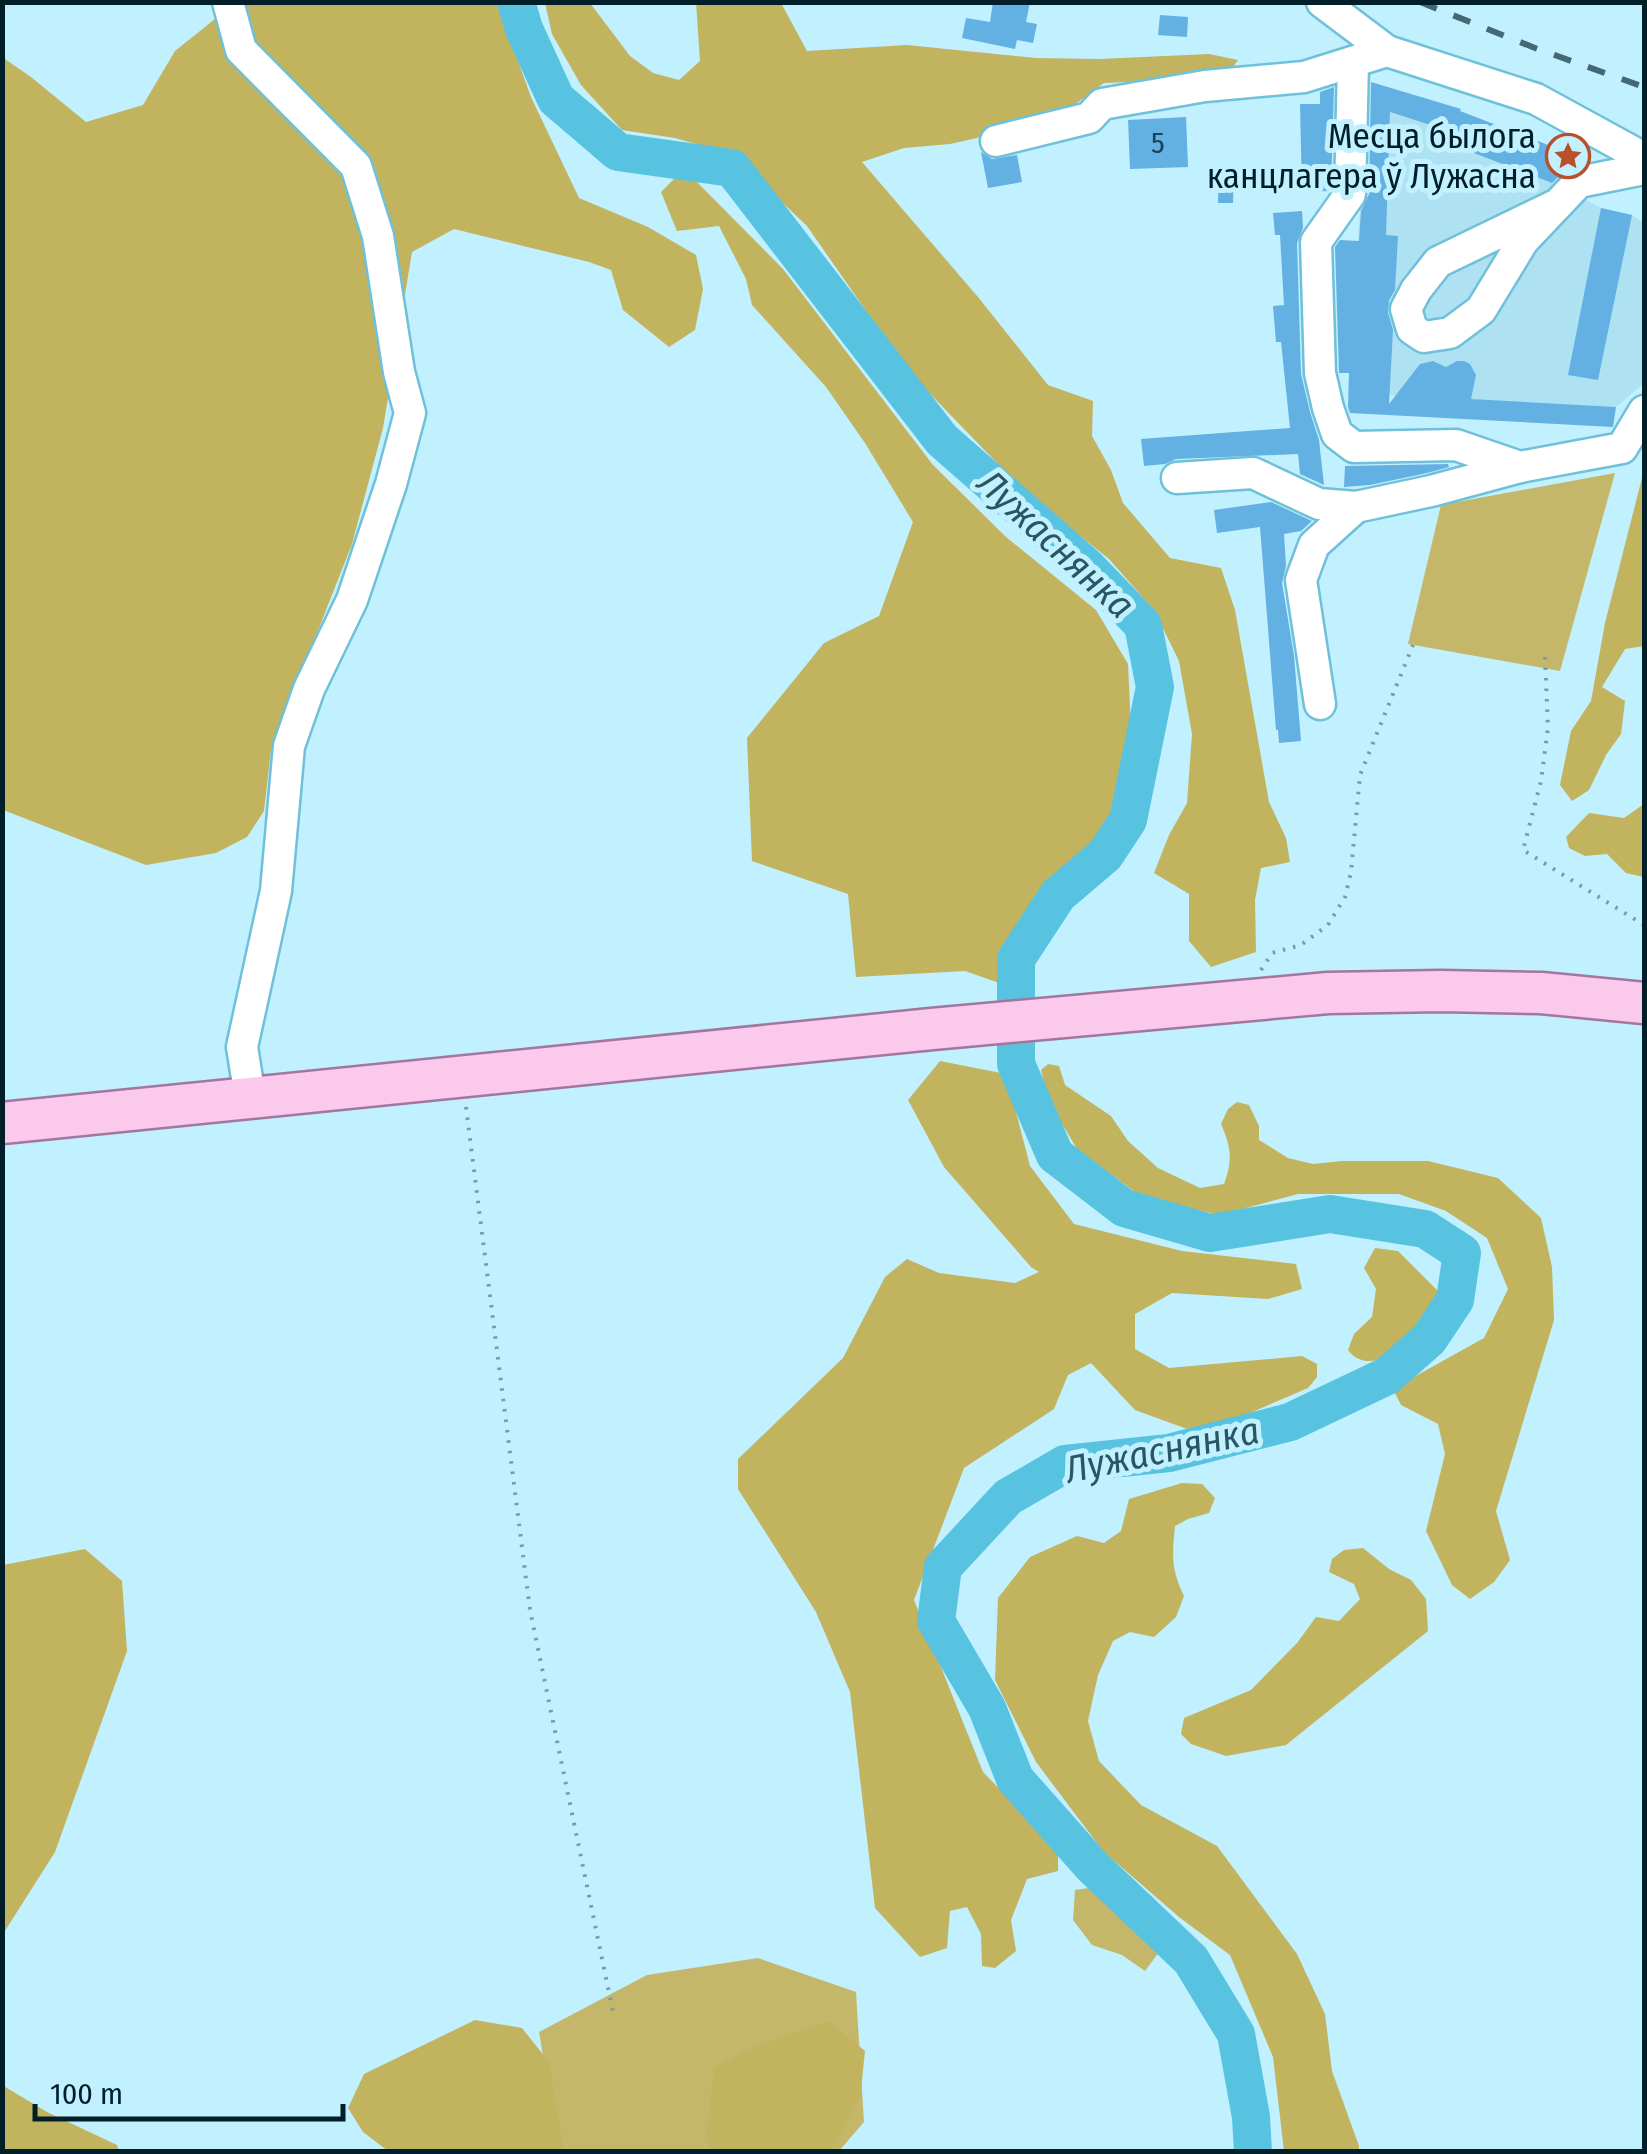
<svg xmlns="http://www.w3.org/2000/svg" width="1647" height="2154" font-family="'Fira Sans Condensed',sans-serif">
<style>
.built{fill:#aee2f3}
.green{fill:#c5b769}
.forest{fill:#c2b35f}
.lines{fill:none;stroke-linecap:round;stroke-linejoin:round}
.river{stroke:#58c3e1;stroke-width:38}
.building{fill:#63b0e3}
.minor-casing{stroke:#6fc0d9;stroke-width:35}
.major-casing{stroke:#a1769f;stroke-width:45}
.path{stroke:#749ca9;stroke-width:4;stroke-dasharray:2.5 8;stroke-linecap:butt}
.minor{stroke:#fff;stroke-width:30}
.major{stroke:#fbc9eb;stroke-width:40}
.rail{stroke:#446874;stroke-width:6;stroke-dasharray:18 18;stroke-linecap:butt}
.labels{text-anchor:middle;dominant-baseline:central;stroke-width:10;stroke-linejoin:round;paint-order:stroke}
.number-label{font-size:30px;fill:#194358}
.poi-label{font-size:35px;fill:#001f29;stroke:#c1f0ff;text-anchor:end}
.water-label{font-size:38px;font-style:italic;fill:#285663;stroke:#c1f0ff}
</style>
<rect width="100%" height="100%" fill="#c1f0ff"/>
<polygon class="built" points="1390,112 1451,132 1458,116 1521,134 1569,153 1557,185 1601,208 1632,215 1644,223 1643,384 1616,407 1348,393 1361,196 1387,197"/>
<g class="green">
<polygon points="1615,473 1560,671 1408,644 1441,505"/>
<polygon points="1096,1887 1159,1952 1145,1971 1122,1955 1092,1945 1073,1920 1075,1890"/>
<polygon points="758,1958 856,1992 864,2122 839,2151 559,2151 539,2032 647,1975"/>
</g>
<g class="forest">
<polygon points="696,2 781,3 807,51 907,45 1036,58 1099,59 1209,54 1238,60 1230,71 1196,79 1104,83 1067,110 1026,127 950,144 904,148 862,162 978,297 1048,385 1093,401 1092,436 1111,470 1123,503 1170,558 1221,568 1235,610 1269,802 1286,838 1290,862 1261,868 1255,900 1256,952 1211,967 1189,941 1189,894 1154,873 1169,835 1187,803 1192,734 1179,661 1154,610 1109,559 1022,489 908,371 807,226 731,154 675,138 622,130 581,85 552,34 545,3 590,3 630,56 653,73 679,80 700,61"/>
<polygon points="227,3 497,3 531,97 579,198 648,227 696,255 703,289 695,330 669,347 623,310 611,270 589,262 454,229 412,252 383,428 352,544 271,750 264,811 247,837 216,853 146,865 3,810 2,57 31,77 86,122 143,105 175,51 220,15"/>
<polygon points="684,169 783,269 933,465 1006,537 1096,610 1128,664 1134,795 1090,863 1039,912 1022,940 1005,985 965,971 856,977 848,894 752,861 747,738 824,643 879,616 913,522 865,443 826,387 752,305 746,279 719,226 677,231 661,192"/>
<polygon points="1644,470 1644,646 1625,649 1602,687 1625,701 1621,734 1606,755 1589,790 1572,801 1560,785 1571,731 1591,701 1605,623"/>
<polygon points="1644,804 1644,849 1642,852 1644,856 1644,877 1626,873 1607,854 1585,856 1569,848 1566,837 1589,813 1624,818"/>
<polygon points="940,1061 1006,1074 1030,1166 1074,1224 1182,1251 1296,1264 1302,1289 1268,1299 1172,1293 1135,1314 1135,1349 1169,1368 1302,1356 1317,1364 1317,1377 1308,1388 1201,1434 1135,1410 1091,1363 1068,1375 1054,1409 964,1468 914,1600 983,1772 1058,1849 1058,1871 1027,1879 1011,1920 1016,1951 995,1968 982,1966 981,1934 967,1907 950,1911 947,1948 920,1957 875,1908 850,1692 816,1612 738,1489 738,1459 843,1358 885,1277 907,1259 939,1273 1015,1283 1039,1272 1031,1267 944,1167 908,1100"/>
<path d="M1048,1064L1059,1066L1065,1085L1111,1116L1128,1141L1158,1168L1200,1188L1224,1184C1233,1160 1231,1147 1221,1124L1228,1109L1237,1102L1249,1105L1259,1126V1140L1288,1158L1313,1164L1342,1161H1428L1498,1178L1541,1218L1552,1267L1554,1320L1496,1511L1510,1560L1494,1582L1470,1599L1452,1585L1426,1531L1445,1454L1438,1424L1401,1405L1395,1393L1405,1382L1484,1338L1508,1289L1487,1238L1446,1211L1399,1194H1298L1220,1215L1143,1198L1077,1149L1048,1100L1041,1070Z"/>
<path d="M1375,1248L1398,1251L1439,1292C1438,1297 1438,1303 1436,1308C1426,1334 1372,1383 1348,1350L1354,1334L1372,1317L1376,1289L1364,1268Z"/>
<path d="M1182,1483L1202,1484L1215,1498L1209,1513L1188,1519L1175,1526C1172,1556 1171,1569 1184,1596L1176,1617L1154,1637L1130,1632L1113,1641L1098,1675L1088,1721L1099,1761L1141,1805L1217,1846L1297,1954L1325,2014L1332,2071L1359,2146V2151H1284L1273,2057L1230,1955L1179,1917L1103,1851L1036,1762L995,1680L998,1598L1030,1557L1077,1536L1104,1543L1121,1531L1129,1499Z"/>
<polygon points="1363,1548 1389,1569 1411,1580 1426,1599 1428,1631 1286,1745 1226,1756 1191,1744 1181,1734 1184,1718 1251,1690 1297,1643 1316,1617 1339,1621 1360,1599 1354,1584 1329,1572 1332,1559 1344,1550"/>
<polygon points="85,1549 122,1581 127,1651 55,1852 3,1934 3,1565"/>
<polygon points="475,2020 522,2028 549,2062 563,2145 561,2151 388,2151 363,2132 348,2108 364,2074"/>
<polygon points="829,2021 865,2051 860,2099 830,2151 708,2151 707,2127 714,2068 746,2050"/>
<polygon points="2,2085 47,2112 117,2145 119,2151 3,2151"/>
</g>
<g class="lines">
<polyline class="river" points="516,2 524,29 556,99 618,152 732,168 942,440 1086,566 1143,625 1155,687 1128,820 1105,855 1058,895 1016,959 1016,1064 1055,1155 1124,1208 1210,1233 1330,1214 1425,1229 1462,1253 1455,1300 1429,1339 1387,1376 1290,1422 1169,1453 1065,1464 1008,1497 943,1567 936,1621 987,1708 1015,1779 1092,1866 1191,1960 1236,2034 1251,2117 1253,2152"/>
</g>
<g class="building">
<polygon points="993,2 1030,2 1026,22 1037,24 1033,43 1017,40 1015,49 962,38 966,18 990,22"/>
<polygon points="1160,15 1188,17 1187,37 1158,35"/>
<polygon points="1371,82 1461,109 1460,111 1569,153 1561,174 1552,183 1448,143 1452,132 1390,112 1386,235 1398,236 1395,290 1389,300 1388,313 1393,330 1389,404 1420,364 1433,361 1446,367 1457,361 1464,361 1470,364 1476,375 1471,399 1616,407 1613,427 1350,413 1348,407 1349,373 1339,373 1339,371 1335,247 1340,240 1359,241 1361,211 1369,194"/>
<polygon points="1334,87 1331,188 1329,191 1302,192 1300,104 1320,104 1320,92"/>
<polygon points="1186,117 1188,167 1130,169 1128,120"/>
<polygon points="981,152 992,159 1017,155 1022,182 988,188"/>
<polygon points="1219,168 1234,168 1233,203 1218,203"/>
<polygon points="1601,208 1632,215 1598,380 1568,375"/>
<polygon points="1302,211 1303,228 1297,243 1301,374 1310,412 1319,440 1324,485 1300,474 1298,454 1176,459 1165,464 1144,466 1141,439 1290,428 1281,342 1276,342 1273,306 1284,305 1280,235 1275,235 1273,213"/>
<polygon points="1448,464 1449,467 1427,473 1370,485 1344,487 1345,466"/>
<polygon points="1271,502 1312,521 1301,531 1284,534 1286,566 1282,583 1294,656 1301,741 1279,743 1278,730 1276,730 1260,527 1217,533 1214,510"/>
</g>
<g class="lines">
<defs>
<g id="minor">
<polyline points="228,2 241,50 356,166 378,236 399,372 410,413 391,484 352,600 309,689 289,746 276,891 242,1047 250,1097"/>
<polyline points="1322,2 1387,51"/>
<polyline points="1353,62 1350,194 1316,242 1320,373 1328,408 1337,434 1354,447 1456,445 1520,467 1622,448 1644,411"/>
<polyline points="996,141 1089,118 1102,104 1205,86 1304,77 1387,51 1536,99 1644,158"/>
<polyline points="1558,204 1438,262 1416,290 1406,309 1412,329 1424,337 1450,333 1481,310 1523,241 1579,182 1644,169"/>
<polyline points="1177,478 1253,473 1319,504 1356,507"/>
<polyline points="1320,704 1301,580 1314,545 1356,507 1431,491 1520,467"/>
</g>
<polyline id="major" points="2,1123 932,1029 1328,993 1441,991 1541,993 1644,1003"/>
</defs>
<use href="#minor" class="minor-casing"/>
<use href="#major" class="major-casing"/>
<g class="path">
<polyline points="1545,657 1548,728 1541,781 1523,850 1644,925"/>
<polyline points="1261,970 1272,953 1301,945 1328,925 1345,897 1351,872 1360,775 1413,645"/>
<polyline points="466,1107 530,1610 613,2012"/>
</g>
<use href="#minor" class="minor"/>
<use href="#major" class="major"/>
<polyline class="rail" points="1420,2 1535,48 1644,87"/>
</g>
<defs>
<symbol id="sight-ring" viewBox="-11 -11 22 22"><circle r="9.5" fill="#c1f0ff" stroke="#b8502b" stroke-width="1.5"/><path d="M0-6L1.8-2.2L6-1.7L2.9 1.2L3.7 5.4L0 3.3L-3.7 5.4L-2.9 1.2L-6-1.7L-1.8-2.2Z" fill="#b8502b"/></symbol>
</defs>
<g fill-rule="evenodd">
<use href="#sight-ring" x="1543" y="131" width="50" height="50"/>
</g>
<g class="labels">
<g class="number-label">
<text x="1158" y="143">5</text>
</g>
<g class="poi-label">
<text x="1536" y="136">Месца былога<tspan x="1536" dy="40">канцлагера ў Лужасна</tspan></text>
</g>
<g class="water-label">
<text transform="translate(1056 544) rotate(43)">Лужаснянка</text>
<text transform="translate(1162 1450) rotate(-12)">Лужаснянка</text>
</g>
</g>
<rect width="1647" height="2154" fill="none" stroke="#001f29" stroke-width="10"/>
<path d="M35 2104v15h308v-15" fill="none" stroke="#001f29" stroke-width="5"/>
<text x="50" y="2104" font-size="30" fill="#001f29" stroke="#c1f0ff" stroke-width="8" paint-order="stroke">100 m</text>
</svg>
